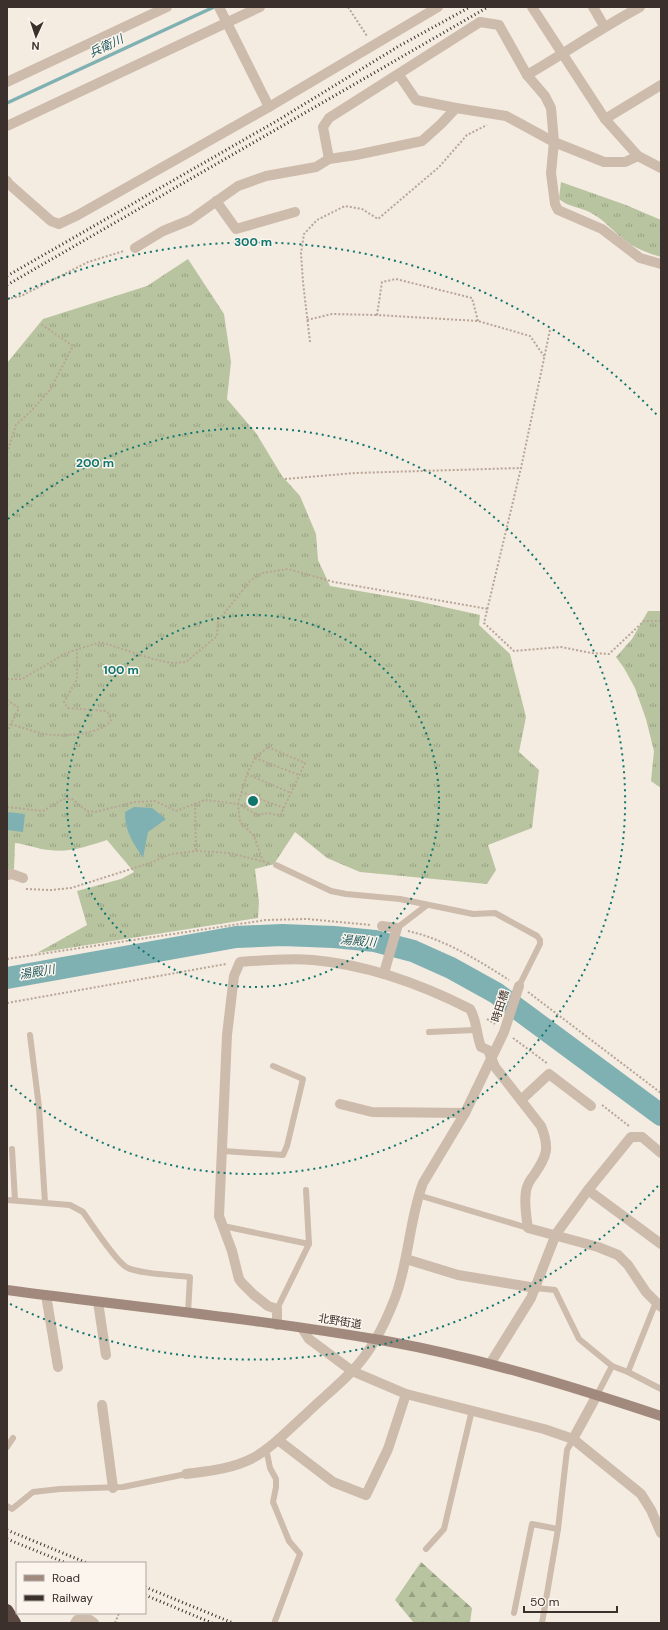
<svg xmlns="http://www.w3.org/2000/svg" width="668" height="1630" font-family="'DM Sans','Noto Sans JP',sans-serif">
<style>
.grass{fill:url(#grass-tufts)}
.forest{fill:url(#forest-firs)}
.water{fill:#7fb0b2}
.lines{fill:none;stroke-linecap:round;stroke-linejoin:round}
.stream{stroke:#7fb0b2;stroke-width:3.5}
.river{stroke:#7fb0b2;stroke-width:22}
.path{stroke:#b9a596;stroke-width:2;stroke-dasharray:2 2;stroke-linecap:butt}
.lane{stroke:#cdbbac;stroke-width:6}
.street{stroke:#cdbbac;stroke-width:10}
.secondary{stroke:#a18a7d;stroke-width:10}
.highway{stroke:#5c4a42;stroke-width:12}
.rail{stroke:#3b302b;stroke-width:3;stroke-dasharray:1 3;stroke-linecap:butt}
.ring{fill:none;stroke:#0f766e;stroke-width:2;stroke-dasharray:2 4}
.labels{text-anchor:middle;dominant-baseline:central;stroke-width:3;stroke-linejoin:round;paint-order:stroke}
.street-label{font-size:11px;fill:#3b302b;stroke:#fbf5ee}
.water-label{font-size:12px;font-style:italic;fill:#1f5a5e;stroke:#fbf5ee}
.centre{fill:#0f766e;stroke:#fbf5ee;stroke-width:2}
.ring-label{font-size:12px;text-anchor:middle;font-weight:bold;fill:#0f766e;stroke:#fbf5ee;stroke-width:3;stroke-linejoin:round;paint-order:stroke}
</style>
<defs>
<pattern id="grass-tufts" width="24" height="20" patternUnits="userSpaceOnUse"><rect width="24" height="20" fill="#b8c4a0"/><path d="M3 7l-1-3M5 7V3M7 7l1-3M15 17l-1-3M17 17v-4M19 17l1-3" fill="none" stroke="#97a083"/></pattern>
<pattern id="forest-firs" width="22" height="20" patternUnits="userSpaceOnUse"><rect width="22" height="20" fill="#b8c4a0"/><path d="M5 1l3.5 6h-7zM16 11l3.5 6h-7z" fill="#97a083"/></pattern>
</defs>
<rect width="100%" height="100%" fill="#f4ebe1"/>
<g class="grass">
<path d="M561,182L626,205L661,220V257C647,253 634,248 622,238C612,230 605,221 593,214C582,207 570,208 559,199Z"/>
<path d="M188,259L224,314L231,362L227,399L256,433L282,476L300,496L316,534L318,560L330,586L417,601L480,615L479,625L510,654L526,717L519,752L539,770L532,828L488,845L496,870L487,884L360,872L327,858L295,832L274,864L255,869L259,902L258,918L37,953L87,925L77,891L121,879L134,872L107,840C88,846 69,853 49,850C37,849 26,844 15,843L14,869L7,870V363L43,319L147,286Z"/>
<polygon points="648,611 661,611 661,788 651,781 654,751 646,719 635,688 624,668 616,657 632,639"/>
</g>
<polygon class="forest" points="421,1562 472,1608 470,1623 414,1623 395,1600"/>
<g class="water">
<path d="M134,807L152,808L166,819L148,832L143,858C133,842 125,832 125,812Z"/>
<polygon points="7,812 25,814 23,832 7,830"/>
</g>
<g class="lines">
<polyline class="stream" points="7,103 214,7"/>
<polyline class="river" points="7,978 236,937 282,935 334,937 375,941 413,951 451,968 496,993 661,1115"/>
<g class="path">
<polyline points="348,7 367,36"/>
<polyline points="7,299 21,296 88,262 124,251"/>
<polyline points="307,320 332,314 377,315"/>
<polyline points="478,321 472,298 396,279 382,282 377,315 478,321 530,336 544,356"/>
<polyline points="550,330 521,468 484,623 514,651 561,647 591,653 609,654 644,621 661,621"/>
<polyline points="310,342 303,282 301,253 304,234 317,220 345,206 362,209 378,219 439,167 467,135 487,125"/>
<polyline points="7,453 16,425 32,410 50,390 73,346 41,324"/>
<polyline points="285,479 355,473 521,468"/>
<polyline points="7,679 22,679 66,653 101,642 153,659 171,663 186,662 217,636 218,621 250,581 262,573 288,569 334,582 488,609"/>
<polyline points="7,700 19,708 7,732"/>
<path d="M11,724C24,728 39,734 53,735C69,736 102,734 111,720L108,713L105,711L68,708L64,702L77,679V649"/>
<polygon points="268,747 305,763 280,816 268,813 257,815 238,804 247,774 255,758"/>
<polyline points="255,758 299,775"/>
<polyline points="247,774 291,793"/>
<polyline points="241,792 284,808"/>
<polyline points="195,804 196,851"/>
<polyline points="7,807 43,811 63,799 72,799 87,811 95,812 135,802 155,801 176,811 205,800 238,804 240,822 254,836 263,861"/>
<polyline points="26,889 51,890 71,888 150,863 171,854 196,851 230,853 269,863"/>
<path d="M408,931C444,939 478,960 509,980"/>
<polyline points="7,959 266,920 307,919 371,925"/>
<polyline points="528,992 661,1093"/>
<polyline points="7,1003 226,964"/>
<polyline points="487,1019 495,1024"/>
<polyline points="513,1038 548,1064"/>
<polyline points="602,1105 629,1126"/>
<polyline points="115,1623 119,1613"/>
</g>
<g class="lane">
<polyline points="276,865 331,891 346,894 400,899 473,914 495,913 537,936 540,940 540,944 519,986"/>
<polyline points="397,928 427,905"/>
<polyline points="429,1032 475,1030"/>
<polyline points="30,1035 39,1107 45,1203"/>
<polyline points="12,1149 15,1200"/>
<polyline points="223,1151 283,1155 287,1146 303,1079 273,1066"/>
<polyline points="418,1195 528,1228"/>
<path d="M7,1200L70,1205L83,1212C92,1225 115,1260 126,1267C137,1274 175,1275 190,1277L188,1313"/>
<polyline points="223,1226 309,1244"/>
<polyline points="536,1288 555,1290 579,1339 612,1366 628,1372 661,1389"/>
<polyline points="277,1309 309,1244 306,1190"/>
<polyline points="628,1372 656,1302"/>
<polyline points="597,1395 612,1366"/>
<polyline points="7,1447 13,1438"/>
<polyline points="266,1448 270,1468 276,1479 276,1487 273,1502 289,1541 300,1554 275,1621"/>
<polyline points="7,1506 12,1509 33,1492 60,1489 123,1487 186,1474"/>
<polyline points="426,1549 444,1529 472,1410"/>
<polyline points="514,1613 532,1524 558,1529"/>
<polyline points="542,1623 558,1529 567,1450 573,1439"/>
</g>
<g class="street">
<polyline points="219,7 269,107"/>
<polyline points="532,7 605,119 638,156 661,168"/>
<polyline points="593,7 604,26"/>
<polyline points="399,75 416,100 456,108"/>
<path d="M527,75C565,53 601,28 640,7"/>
<polyline points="7,82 167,7"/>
<polyline points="605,119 661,85"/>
<polyline points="7,126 260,7"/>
<polyline points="329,159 323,127 329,118 480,22 499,25 527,75 545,96 551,108 554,142 551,173 555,204 558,210 602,229 640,258 661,264"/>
<polyline points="7,181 9,184 51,221 59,224 78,215 269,107 438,7"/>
<polyline points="216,201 236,229 295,212"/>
<polyline points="135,248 163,231 190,220 238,186 266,176 316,167 329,159 356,155 422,141 441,124 456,108 506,116 554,142 604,162 625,162 638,156"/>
<polyline points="7,875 12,874 23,878"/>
<polyline points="382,926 397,928 384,973"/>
<polyline points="521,1100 549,1074 591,1106"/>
<polyline points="340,1104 372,1112 465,1113"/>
<polyline points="588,1190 661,1244"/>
<polyline points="406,1259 458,1275 536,1288"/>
<polyline points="46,1295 58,1367"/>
<polyline points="98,1302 106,1355"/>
<path d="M277,1325V1309L268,1306L254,1295L242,1283L239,1279L232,1251L219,1216L227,1035L234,976L240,962C264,960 289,958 313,960C369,965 421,984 470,1009C477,1020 476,1034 481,1047L488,1050L495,1067L541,1126C550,1148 547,1156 534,1175C530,1180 527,1185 526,1191C524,1203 526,1216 528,1228L598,1247L618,1255L628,1265L646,1292L661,1307"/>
<polyline points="302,1328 309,1339 352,1371 406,1394 544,1429 573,1439 641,1494 651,1510 661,1533"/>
<polyline points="490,1364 531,1298 556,1234 588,1190 631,1137 642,1137 661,1153"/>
<polyline points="102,1405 113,1488"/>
<polyline points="573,1439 597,1395"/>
<polyline points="278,1440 333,1482 366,1495 388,1449 406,1394"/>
<path d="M186,1474C208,1471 231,1469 251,1459C271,1449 288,1430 305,1415C320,1400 337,1387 352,1371C371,1352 385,1324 395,1298C409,1261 409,1220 423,1183L465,1113L504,1032L519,986"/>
<polyline points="75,1623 77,1620 90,1620 94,1623"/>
</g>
<path class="secondary" d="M7,1290C133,1307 261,1319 386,1341C480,1358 571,1386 661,1416"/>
<polyline class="highway" points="7,1610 15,1623"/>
<g class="rail">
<polyline points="7,276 280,119 399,46 470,7"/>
<polyline points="7,285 488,7"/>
<polyline points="7,1530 87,1563"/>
<polyline points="7,1539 66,1563"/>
<polyline points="145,1587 233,1623"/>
<polyline points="145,1595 212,1623"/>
</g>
</g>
<g class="ring">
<circle cx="253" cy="801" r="186"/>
<path d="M8 519A373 373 0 1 1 8 1083"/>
<path d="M658 1186A559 559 0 0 1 8 1303M8 299A559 559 0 0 1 658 416"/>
</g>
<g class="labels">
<g class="street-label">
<text transform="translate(500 1006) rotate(-72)">時田橋</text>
<text transform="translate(340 1321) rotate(9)">北野街道</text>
</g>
<g class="water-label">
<text transform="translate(106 46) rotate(-25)">兵衛川</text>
<text transform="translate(358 941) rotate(5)">湯殿川</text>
<text transform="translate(37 972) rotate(-10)">湯殿川</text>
</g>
</g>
<circle cx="253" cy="801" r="6" class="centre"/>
<g class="ring-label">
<text x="253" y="246">300 m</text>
<text x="95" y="467">200 m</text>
<text x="121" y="674">100 m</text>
</g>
<rect width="668" height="1630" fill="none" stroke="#3b302b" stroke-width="16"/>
<rect x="16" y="1562" width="130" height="52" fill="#fbf5ee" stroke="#aea6a0"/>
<rect x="24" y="1575" width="20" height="6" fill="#a18a7d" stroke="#aea6a0"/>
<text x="52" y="1582" font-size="12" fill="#3b302b">Road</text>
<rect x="24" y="1595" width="20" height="6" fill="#3b302b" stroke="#aea6a0"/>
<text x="52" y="1602" font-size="12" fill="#3b302b">Railway</text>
<g transform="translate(36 36) rotate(183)" stroke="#fbf5ee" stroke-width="3" paint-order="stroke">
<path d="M0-3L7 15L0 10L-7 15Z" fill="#3b302b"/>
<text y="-6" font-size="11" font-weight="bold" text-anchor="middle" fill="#3b302b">N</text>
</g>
<path d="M524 1606v6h93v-6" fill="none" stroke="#3b302b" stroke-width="2"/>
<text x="530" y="1606" font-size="12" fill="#3b302b" stroke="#fbf5ee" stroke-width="3" paint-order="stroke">50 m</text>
</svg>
